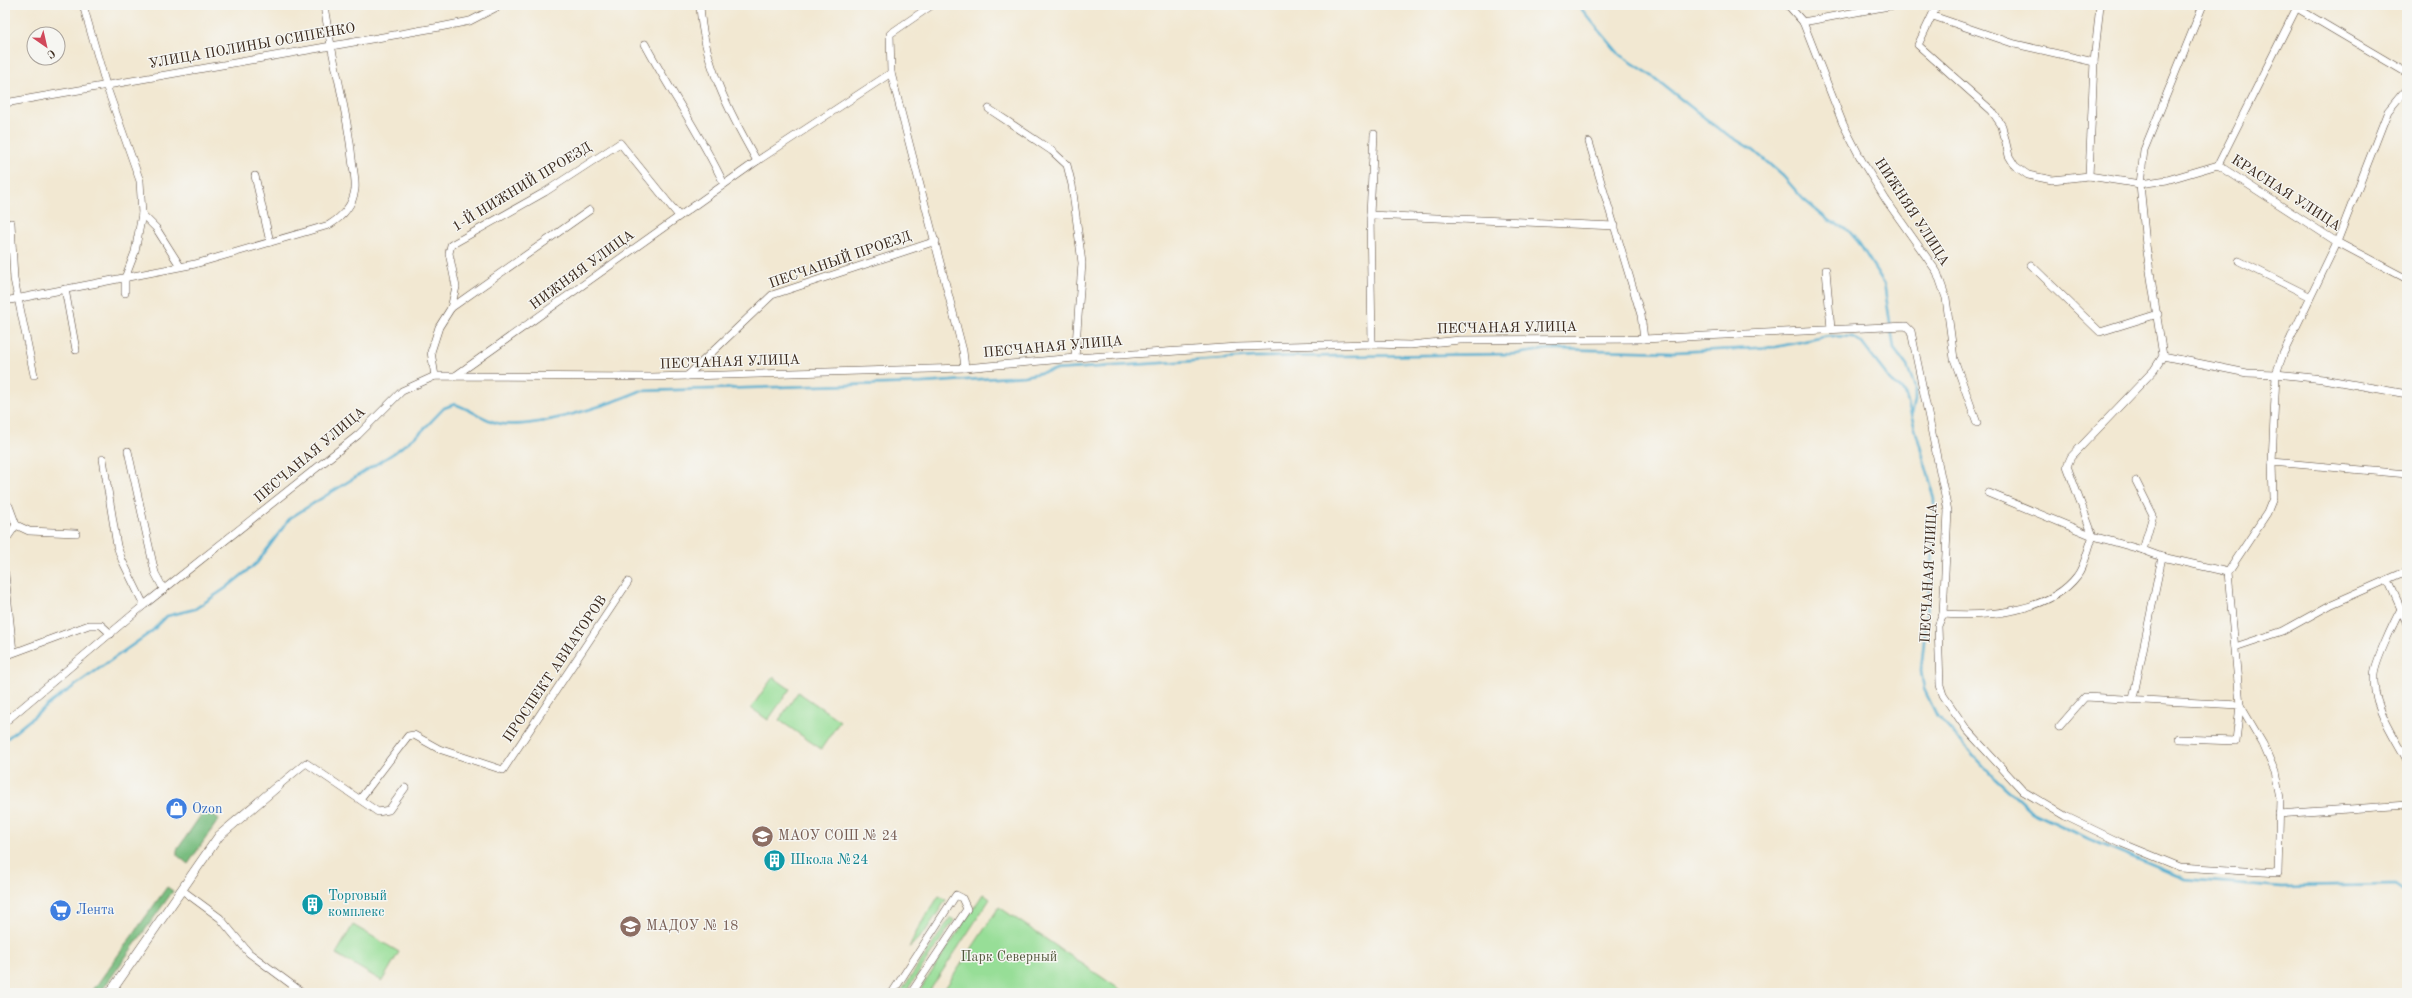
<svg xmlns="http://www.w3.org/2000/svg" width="2412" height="998" font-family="'Old Standard TT',serif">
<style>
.green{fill:#97de97;stroke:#69845a}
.forest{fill:#79bd80;stroke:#5a744f}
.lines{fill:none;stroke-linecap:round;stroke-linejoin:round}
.stream{stroke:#52aed0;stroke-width:2.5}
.minor-casing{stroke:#564639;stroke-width:8}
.tertiary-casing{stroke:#564639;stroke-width:10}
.minor{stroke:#fff;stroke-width:7}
.tertiary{stroke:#fff;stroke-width:9}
.labels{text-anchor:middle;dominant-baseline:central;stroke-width:3;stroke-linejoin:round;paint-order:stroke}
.street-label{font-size:14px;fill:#3b2a1e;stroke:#f6f6f2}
.shop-label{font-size:14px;fill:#366cbe;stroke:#f6f6f2;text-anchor:start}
.education-label{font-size:14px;fill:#785e54;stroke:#f6f6f2;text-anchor:start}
.culture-label{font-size:14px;fill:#0d838f;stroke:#f6f6f2;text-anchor:start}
.park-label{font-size:14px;fill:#52573c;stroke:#f6f6f2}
</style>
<rect width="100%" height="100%" fill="#f6f6f2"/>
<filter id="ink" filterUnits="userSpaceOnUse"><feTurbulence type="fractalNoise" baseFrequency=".025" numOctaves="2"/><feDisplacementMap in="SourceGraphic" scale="8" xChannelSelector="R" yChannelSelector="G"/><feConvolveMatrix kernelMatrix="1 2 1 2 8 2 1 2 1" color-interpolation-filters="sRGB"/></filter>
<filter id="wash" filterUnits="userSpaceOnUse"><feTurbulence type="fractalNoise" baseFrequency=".012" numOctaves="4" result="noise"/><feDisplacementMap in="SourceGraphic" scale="16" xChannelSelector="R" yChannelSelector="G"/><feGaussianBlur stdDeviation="0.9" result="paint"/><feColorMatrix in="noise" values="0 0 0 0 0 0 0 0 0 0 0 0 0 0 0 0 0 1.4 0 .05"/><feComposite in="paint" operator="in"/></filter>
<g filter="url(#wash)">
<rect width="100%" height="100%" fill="#f2e8d2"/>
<g class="green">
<polygon points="773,677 790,689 768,720 751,708"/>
<polygon points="798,692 840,721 821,749 779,720"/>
<polygon points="983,894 990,899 928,993 918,993"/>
<polygon points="939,896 946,900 925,932 909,948 917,930"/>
<polygon points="999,907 1125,993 942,993"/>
<polygon points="950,918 954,920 905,993 900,993"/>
<polygon points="353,925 399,952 382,981 336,954"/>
</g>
<g class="forest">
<polygon points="205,809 219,819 188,864 177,855 177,850"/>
<polygon points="167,887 173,891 100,993 91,993"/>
</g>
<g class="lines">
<g class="stream">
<polyline points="1578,5 1620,55 1648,73 1720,130 1753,150 1783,176 1803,199 1828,220 1848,230 1859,243 1884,283 1894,349 1907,366 1915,388 1915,401 1912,413"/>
<path d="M5,740L53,701L151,632L167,616L195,609L226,588L257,563L290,518L394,453L421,432L444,408L455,404C469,409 483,419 497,423C530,431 608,405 640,391L923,383L1025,376L1054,370L1254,357L1516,354L1549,349L1675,352L1776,347L1829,336L1853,337L1861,342L1891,381L1905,393L1935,499L1934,543L1921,671L1924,689L1937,716L1993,776L2032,812L2089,839L2185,879L2282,887L2396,885L2407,893"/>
</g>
</g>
</g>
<g filter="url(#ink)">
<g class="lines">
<defs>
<g id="minor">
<polyline points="83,5 106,85 140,181 142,214 135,252 125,278 125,293"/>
<path d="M700,5C703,62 729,112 757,161"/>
<polyline points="1788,5 1803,22 1843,124 1862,161 1886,200 1937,272 1946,298 1954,359 1977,423"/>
<polyline points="1937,5 1918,45 1992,111 2002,126 2009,156 2015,166 2028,175 2052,180 2089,176 2140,184 2167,180 2218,165 2337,242 2407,279"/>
<polyline points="2297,8 2407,73"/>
<polyline points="1933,16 2015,44 2094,62"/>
<polyline points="1803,22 1894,5"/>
<path d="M645,44C670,91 701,135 724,184"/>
<polyline points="891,73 963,351 965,368"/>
<polyline points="5,103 440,27 470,21 501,5"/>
<polyline points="989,109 1052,151 1067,165 1072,185 1082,263 1075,358"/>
<polyline points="1589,142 1641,315 1644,339"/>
<polyline points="2218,165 2298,5"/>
<polyline points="255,176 270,242"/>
<polyline points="2089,176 2094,62 2100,5"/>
<polyline points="142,214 156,228 180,266"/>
<polyline points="1370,215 1615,226"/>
<polyline points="11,223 14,279 34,375"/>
<polyline points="2239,261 2309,296"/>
<polyline points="2031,265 2100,332 2158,314"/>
<polyline points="1826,270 1831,329"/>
<polyline points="65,289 76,350"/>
<path d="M5,301L195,264L329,225C342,217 353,205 355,189C356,180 353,168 352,159C347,106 331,57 324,5"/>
<polyline points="451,308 456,287 449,253 451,245 545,192 620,143 679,216"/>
<polyline points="1372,344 1370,215 1374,134"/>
<polyline points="2163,356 2247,373 2276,374 2323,379 2407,394"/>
<polyline points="435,376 431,352 439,327 451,308 590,210"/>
<polyline points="455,376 757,161 891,73 890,34 932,5"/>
<polyline points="687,376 772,295 936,241"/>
<polyline points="128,451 155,573 164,590"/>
<polyline points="103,459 117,546 122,560 144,605"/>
<polyline points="2272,462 2407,474"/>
<polyline points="2136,481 2153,515 2143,550"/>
<polyline points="1989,493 2093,536 2143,550 2162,557 2228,572"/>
<polyline points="5,504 9,506 16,525 5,541"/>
<polyline points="16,525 29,531 76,533"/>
<polyline points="5,574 13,652"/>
<path d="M2388,580L2401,609C2394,622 2375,662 2374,675C2372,705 2393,734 2407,760"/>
<polyline points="2401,609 2407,624"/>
<path d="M1943,614C1985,617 2049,613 2077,576C2085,566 2088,548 2093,536L2067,466L2071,457L2154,370L2163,356L2146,245L2140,184L2144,150L2203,5"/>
<polyline points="2235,647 2283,631 2332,604 2407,571"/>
<polyline points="5,656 89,625 101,625 111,634"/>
<polyline points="2133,699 2162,557"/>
<polyline points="5,722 144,605 358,435 402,391 435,376 652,377 965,368 1075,358 1237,347 1372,344 1410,345 1460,340 1644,339 1906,326 1911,331 1948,511 1943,614 1938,626 1940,685 1943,695 1967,730 2023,791 2065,816 2119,842 2180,867 2278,873 2280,798 2275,772 2263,744 2240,705 2228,572 2267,513 2273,498 2272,462 2276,374 2283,354 2337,242 2388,111 2407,88"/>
<polyline points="2059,727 2085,697 2240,705 2236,741 2179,739"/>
<polyline points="279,785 306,763 378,812 389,810 405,788"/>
<polyline points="360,799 408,736 414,735 439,749 503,770 628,582"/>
<polyline points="2279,814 2407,805"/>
<polyline points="182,890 220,918 249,953 303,993"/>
<polyline points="892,993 956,895 962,898 967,909 911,993"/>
</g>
<polyline id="tertiary" points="110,993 219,836 279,785"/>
</defs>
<use href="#minor" class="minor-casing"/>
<use href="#tertiary" class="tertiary-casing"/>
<use href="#minor" class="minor"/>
<use href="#tertiary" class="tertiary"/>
</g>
</g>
<defs>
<symbol id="shop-disc" viewBox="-11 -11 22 22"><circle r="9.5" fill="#3f7fe0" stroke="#f6f6f2"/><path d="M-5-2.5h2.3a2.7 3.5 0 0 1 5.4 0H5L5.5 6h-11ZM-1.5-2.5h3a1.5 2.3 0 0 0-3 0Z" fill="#fff"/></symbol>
<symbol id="school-disc" viewBox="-11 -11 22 22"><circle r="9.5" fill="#8d6e63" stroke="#f6f6f2"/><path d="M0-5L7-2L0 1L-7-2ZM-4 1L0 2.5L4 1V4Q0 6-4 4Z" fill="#fff"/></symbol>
<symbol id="building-disc" viewBox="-11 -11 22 22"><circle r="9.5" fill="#0f9aa8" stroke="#f6f6f2"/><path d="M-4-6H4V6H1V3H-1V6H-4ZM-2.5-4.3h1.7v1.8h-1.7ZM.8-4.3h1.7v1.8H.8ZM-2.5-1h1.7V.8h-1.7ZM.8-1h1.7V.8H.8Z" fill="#fff"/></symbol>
<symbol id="supermarket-disc" viewBox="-11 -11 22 22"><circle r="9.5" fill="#3f7fe0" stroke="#f6f6f2"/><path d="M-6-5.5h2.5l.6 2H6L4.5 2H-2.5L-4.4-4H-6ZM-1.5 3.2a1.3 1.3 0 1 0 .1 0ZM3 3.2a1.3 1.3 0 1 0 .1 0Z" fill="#fff"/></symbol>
</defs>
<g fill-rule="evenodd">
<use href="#shop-disc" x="164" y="796" width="25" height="25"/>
<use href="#school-disc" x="750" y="824" width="25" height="25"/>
<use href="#building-disc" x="762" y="848" width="25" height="25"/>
<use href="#building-disc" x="300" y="892" width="25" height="25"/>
<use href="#supermarket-disc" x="48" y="898" width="25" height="25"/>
<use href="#school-disc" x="618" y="914" width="25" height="25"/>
</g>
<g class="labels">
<g class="street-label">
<text transform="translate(252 46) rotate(-10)">УЛИЦА ПОЛИНЫ ОСИПЕНКО</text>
<text transform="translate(522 187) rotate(-31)">1-Й НИЖНИЙ ПРОЕЗД</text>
<text transform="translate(2286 193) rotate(33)">КРАСНАЯ УЛИЦА</text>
<text transform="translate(1912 212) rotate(57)">НИЖНЯЯ УЛИЦА</text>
<text transform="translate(840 260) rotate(-19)">ПЕСЧАНЫЙ ПРОЕЗД</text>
<text transform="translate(582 270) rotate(-36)">НИЖНЯЯ УЛИЦА</text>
<text transform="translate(1507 328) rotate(-1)">ПЕСЧАНАЯ УЛИЦА</text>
<text transform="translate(1053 347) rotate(-5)">ПЕСЧАНАЯ УЛИЦА</text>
<text transform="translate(730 362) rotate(-2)">ПЕСЧАНАЯ УЛИЦА</text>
<text transform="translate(310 455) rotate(-40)">ПЕСЧАНАЯ УЛИЦА</text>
<text transform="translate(1929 573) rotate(-87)">ПЕСЧАНАЯ УЛИЦА</text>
<text transform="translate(555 669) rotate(-56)">ПРОСПЕКТ АВИАТОРОВ</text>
</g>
<g class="shop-label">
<text x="192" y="809">Ozon</text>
<text x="76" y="910">Лента</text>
</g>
<g class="education-label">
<text x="778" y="836">МАОУ СОШ № 24</text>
<text x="646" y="926">МАДОУ № 18</text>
</g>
<g class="culture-label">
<text x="790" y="860">Школа №24</text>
<text x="328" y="896">Торговый<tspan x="328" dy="16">комплекс</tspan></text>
</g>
<g class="park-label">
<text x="1009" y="957">Парк Северный</text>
</g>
</g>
<rect width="2412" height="998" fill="none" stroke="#f6f6f2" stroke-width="20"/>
<g transform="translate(46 46) rotate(146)"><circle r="19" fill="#f6f6f2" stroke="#aba49d"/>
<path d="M0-3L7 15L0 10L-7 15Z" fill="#d1495b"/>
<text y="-6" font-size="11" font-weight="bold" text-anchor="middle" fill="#3b2a1e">С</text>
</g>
</svg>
